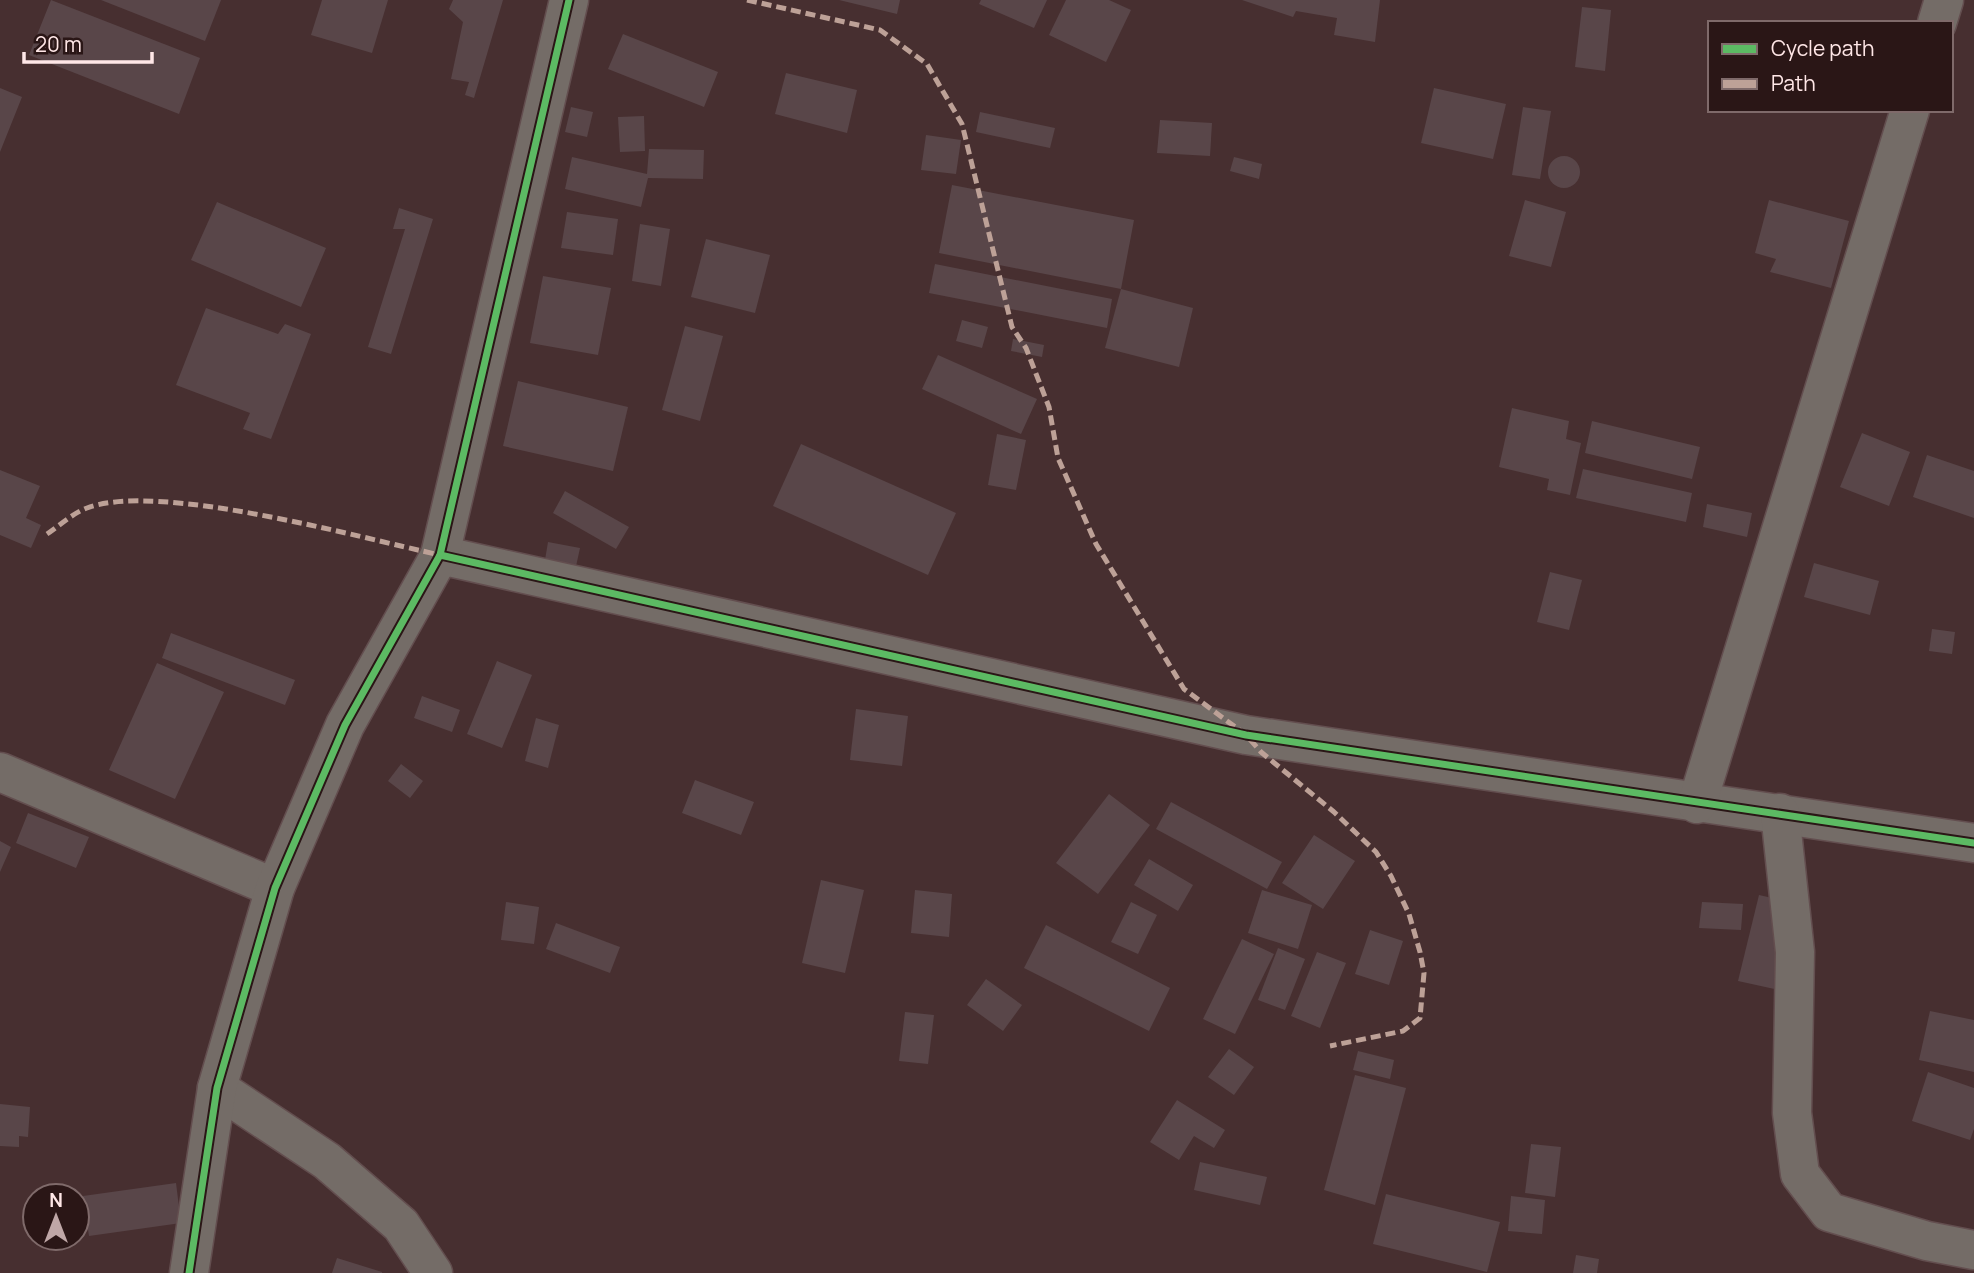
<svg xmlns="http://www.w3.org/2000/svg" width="1974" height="1273" font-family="Manrope,sans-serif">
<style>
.building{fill:#594649}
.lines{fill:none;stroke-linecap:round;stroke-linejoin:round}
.minor-casing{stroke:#634e4f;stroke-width:41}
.minor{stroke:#746c67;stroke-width:38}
.quiet{stroke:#bda197;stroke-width:5;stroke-dasharray:10 5;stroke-linecap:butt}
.cycleway-casing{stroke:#2a1616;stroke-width:11}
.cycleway{stroke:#5cba63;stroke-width:7}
</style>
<rect width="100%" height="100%" fill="#472f30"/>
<g class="building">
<polygon points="51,0 200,58 179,114 29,55"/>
<polygon points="101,0 221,0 205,41"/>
<polygon points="322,0 388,0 372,53 311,35"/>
<polygon points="453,0 503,0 474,98 465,95 469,82 451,79 463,22 449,9"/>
<polygon points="839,0 900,0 897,14"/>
<polygon points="981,0 1047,0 1034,28 979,4"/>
<polygon points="1066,0 1109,0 1131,10 1106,62 1049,35"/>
<polygon points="1242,0 1380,0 1375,42 1334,35 1337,18 1296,11 1293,17"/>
<polygon points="1582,7 1611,10 1605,71 1575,67"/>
<polygon points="623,34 718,72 704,107 608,69"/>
<polygon points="786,73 857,90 847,133 775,114"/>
<polygon points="0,88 22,97 0,152"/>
<polygon points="1434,88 1506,104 1493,159 1421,143"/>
<polygon points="571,107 593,112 587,137 565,132"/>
<polygon points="1523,107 1551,111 1540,179 1512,175"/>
<polygon points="980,112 1055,128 1050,148 976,132"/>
<polygon points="644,116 645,151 620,152 618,117"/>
<polygon points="1160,120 1212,123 1210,156 1157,153"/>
<polygon points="926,135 961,140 956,174 921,170"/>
<polygon points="649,149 704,150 703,179 648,178 641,207 565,189 572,157 647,174"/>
<circle cx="1564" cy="172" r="16"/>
<polygon points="1234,157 1262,164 1259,179 1230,171"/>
<polygon points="952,185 1134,220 1121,289 939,253"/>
<polygon points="1525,200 1566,212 1551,267 1509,256"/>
<polygon points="1769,200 1849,221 1831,288 1770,272 1776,259 1755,253"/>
<polygon points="217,202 326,248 301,307 191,260"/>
<polygon points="399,208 433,219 391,354 368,347 405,229 393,229"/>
<polygon points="567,212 618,219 613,255 561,248"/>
<polygon points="640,224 670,229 661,286 632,281"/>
<polygon points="706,239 770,255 755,313 691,297"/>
<polygon points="935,264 1112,299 1107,328 929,293"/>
<polygon points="543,276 611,288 598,355 530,343"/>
<polygon points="1121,289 1193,308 1179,367 1105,348"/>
<polygon points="206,308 278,334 285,324 311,334 271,439 243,429 250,413 176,385"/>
<polygon points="962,320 988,327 982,348 956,341"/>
<polygon points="685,326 723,336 700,421 662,410"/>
<polygon points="1013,339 1044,345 1042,357 1011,351"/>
<polygon points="938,355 1037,399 1021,434 922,389"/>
<polygon points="518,381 628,407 613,471 503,446"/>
<polygon points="1512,408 1569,421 1566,439 1581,443 1570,495 1547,490 1549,479 1499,467"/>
<polygon points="1592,421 1700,447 1692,479 1585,453"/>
<polygon points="1862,433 1910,452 1889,506 1840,487"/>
<polygon points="997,434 1026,440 1016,490 988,485"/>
<polygon points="801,444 956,513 928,575 773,506"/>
<polygon points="1927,455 1974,471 1974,518 1913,497"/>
<polygon points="1583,469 1692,493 1686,522 1576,498"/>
<polygon points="0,470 40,486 26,518 41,525 31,548 0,535"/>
<polygon points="565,491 629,527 616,549 553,513"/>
<polygon points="1707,504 1752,513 1747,537 1703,527"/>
<polygon points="548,542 580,548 575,571 544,566"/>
<polygon points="1814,563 1879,581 1870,615 1804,597"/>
<polygon points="1550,572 1582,580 1569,630 1537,622"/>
<polygon points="1932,629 1955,632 1952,654 1929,651"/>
<polygon points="171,633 295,680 285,705 162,658"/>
<polygon points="497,661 532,675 502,748 467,734"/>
<polygon points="157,663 224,692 175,799 109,770"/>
<polygon points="422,696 460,710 452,732 414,718"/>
<polygon points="856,709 908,716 902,766 850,760"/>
<polygon points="536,718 559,725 548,768 525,761"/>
<polygon points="401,764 423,781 410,798 388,781"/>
<polygon points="695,780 754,802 741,835 682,813"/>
<polygon points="1109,794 1150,825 1098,894 1056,863"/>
<polygon points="1171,802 1282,862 1267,889 1156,829"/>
<polygon points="28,813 89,837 76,868 16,843"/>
<polygon points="1314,835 1355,861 1323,909 1282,883"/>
<polygon points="0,841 11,847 0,872"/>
<polygon points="1149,859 1193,885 1178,911 1134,885"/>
<polygon points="821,880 864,890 845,973 802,963"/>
<polygon points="915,890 952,894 949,937 911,933"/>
<polygon points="1262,890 1312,905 1298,949 1248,933"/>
<polygon points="1759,895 1799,904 1779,990 1738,981"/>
<polygon points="506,902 539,907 534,944 501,940"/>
<polygon points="1131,902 1157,915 1138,954 1111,942"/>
<polygon points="1702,902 1743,904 1741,930 1699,928"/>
<polygon points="556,923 620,947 610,973 546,949"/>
<polygon points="1046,925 1170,988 1149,1031 1024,968"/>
<polygon points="1370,930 1403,941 1389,985 1355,974"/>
<polygon points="1242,939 1274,954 1235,1034 1203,1019"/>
<polygon points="1278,948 1305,959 1285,1010 1258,1000"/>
<polygon points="1317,952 1346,963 1320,1028 1291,1016"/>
<polygon points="986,979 1022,1005 1003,1031 967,1005"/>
<polygon points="1930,1011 1974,1020 1974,1072 1919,1060"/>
<polygon points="905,1012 934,1015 928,1064 899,1061"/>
<polygon points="1229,1049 1254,1067 1234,1095 1208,1077"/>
<polygon points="1358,1051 1394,1060 1390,1079 1353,1070"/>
<polygon points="1928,1072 1974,1088 1974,1129 1970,1140 1912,1121"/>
<polygon points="1355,1075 1406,1088 1375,1205 1324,1190"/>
<polygon points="1177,1100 1225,1130 1214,1148 1194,1136 1179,1160 1150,1142"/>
<polygon points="0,1104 30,1107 28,1137 19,1136 19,1147 0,1146"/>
<polygon points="1531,1144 1561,1147 1555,1197 1525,1193"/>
<polygon points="1200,1162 1267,1177 1260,1205 1194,1190"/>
<polygon points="176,1183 181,1223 89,1236 83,1196"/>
<polygon points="1386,1194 1500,1222 1487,1272 1373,1244"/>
<polygon points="1511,1196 1545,1200 1542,1234 1508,1231"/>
<polygon points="1576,1255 1599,1259 1597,1273 1573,1273"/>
<polygon points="337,1258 382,1272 382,1273 332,1273"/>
</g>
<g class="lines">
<defs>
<g id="minor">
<polyline points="1937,23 1944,0"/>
<polyline points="440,555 1246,735 1974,843"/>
<polyline points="0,772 275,888"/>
<polyline points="1697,804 1910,110"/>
<polyline points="1780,813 1795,952 1792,1113 1800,1174 1829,1212 1927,1241 1974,1250"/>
<polyline points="217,1088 327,1161 401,1225 433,1273"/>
<polyline points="189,1273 217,1088 275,888 345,725 440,555 569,0"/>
</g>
</defs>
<use href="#minor" class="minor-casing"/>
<use href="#minor" class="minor"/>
<g class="quiet">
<polyline points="747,0 880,30 927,64 962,124 1012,327 1026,348 1049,407 1058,458 1096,544 1184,689 1246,735 1261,752 1334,812 1376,852 1391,876 1409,914 1420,952 1424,973 1420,1018 1403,1031 1330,1046"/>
<path d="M47,534C59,526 73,513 87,508C158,481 361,538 440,555"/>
</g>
<defs>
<g id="cycleway">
<polyline points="440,555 1246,735 1974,843"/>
<polyline points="189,1273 217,1088 275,888 345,725 440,555 569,0"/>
</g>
</defs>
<use href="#cycleway" class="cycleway-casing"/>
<use href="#cycleway" class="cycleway"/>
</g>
<rect x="1708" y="21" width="245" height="91" fill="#2a1616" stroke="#7f6a6a" stroke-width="2"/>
<rect x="1722" y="44" width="35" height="10" fill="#5cba63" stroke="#7f6a6a" stroke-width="2"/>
<text x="1771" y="56" font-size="21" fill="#ffe7e7">Cycle path</text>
<rect x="1722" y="79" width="35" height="10" fill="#bda197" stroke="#7f6a6a" stroke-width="2"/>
<text x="1771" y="91" font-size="21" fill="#ffe7e7">Path</text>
<g transform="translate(56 1217)"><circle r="33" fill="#2a1616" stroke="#7f6a6a" stroke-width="2"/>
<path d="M0-5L12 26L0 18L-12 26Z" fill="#bfa7a7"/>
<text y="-10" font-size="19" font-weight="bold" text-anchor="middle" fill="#ffe7e7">N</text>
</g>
<path d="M24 52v10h128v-10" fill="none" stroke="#ffe7e7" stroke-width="3.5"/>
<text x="35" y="52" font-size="21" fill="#ffe7e7" stroke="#2a1616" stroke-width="5" paint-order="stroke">20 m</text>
</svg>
